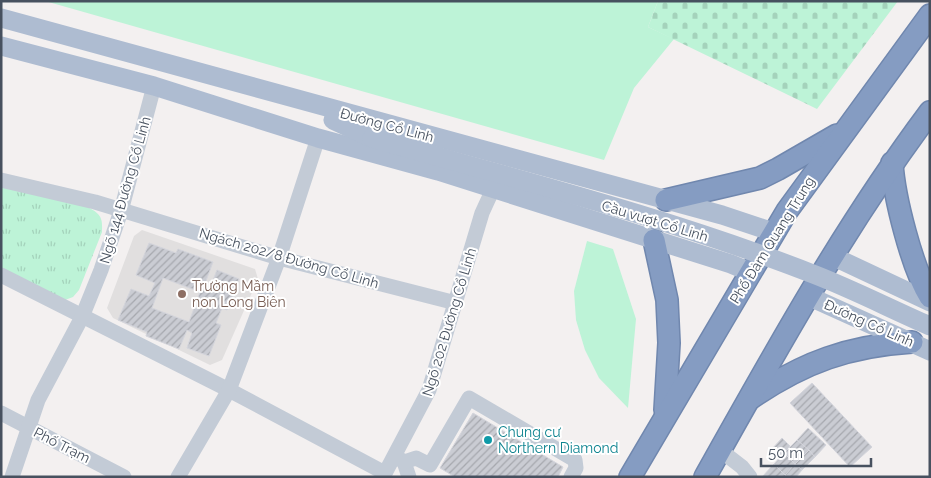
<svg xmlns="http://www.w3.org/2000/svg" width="931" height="478" font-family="Raleway,sans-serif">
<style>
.education{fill:#e1dfdf}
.green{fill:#bdf3d7}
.cemetery{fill:url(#cemetery-stones)}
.park{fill:url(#park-tufts)}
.building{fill:url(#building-hatch);stroke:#d4d5dc;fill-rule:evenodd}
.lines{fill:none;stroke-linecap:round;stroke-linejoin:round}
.highway-casing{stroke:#7087ae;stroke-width:24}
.minor{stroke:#c3cbd6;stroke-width:15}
.major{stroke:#aebcd1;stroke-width:19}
.highway{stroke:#859cc2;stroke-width:21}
.major-bridge{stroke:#aebcd1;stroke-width:19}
.education-dot{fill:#8d6e63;stroke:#fff;stroke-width:2}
.culture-dot{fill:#0f9aa8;stroke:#fff;stroke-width:2}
.labels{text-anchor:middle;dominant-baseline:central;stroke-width:4;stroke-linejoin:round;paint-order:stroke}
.street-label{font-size:14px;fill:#47515f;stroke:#fff}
.education-label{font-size:14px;fill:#785e54;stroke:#fff;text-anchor:start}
.culture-label{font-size:14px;fill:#0d838f;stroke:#fff;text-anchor:start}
</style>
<defs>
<pattern id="cemetery-stones" width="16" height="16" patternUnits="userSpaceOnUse" patternTransform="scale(1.25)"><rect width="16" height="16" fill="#bdf3d7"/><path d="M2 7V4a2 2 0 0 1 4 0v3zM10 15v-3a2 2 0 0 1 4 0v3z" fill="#a4d2bb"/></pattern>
<pattern id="park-tufts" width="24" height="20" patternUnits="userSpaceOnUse" patternTransform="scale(1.25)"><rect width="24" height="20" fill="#bdf3d7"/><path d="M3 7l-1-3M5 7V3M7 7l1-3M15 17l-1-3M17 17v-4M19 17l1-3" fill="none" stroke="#a4d2bb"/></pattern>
<pattern id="building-hatch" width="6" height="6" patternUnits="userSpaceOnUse" patternTransform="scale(1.25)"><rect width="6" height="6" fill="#caccd3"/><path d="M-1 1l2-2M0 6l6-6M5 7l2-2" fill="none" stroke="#a6a8ae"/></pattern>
</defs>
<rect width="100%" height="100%" fill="#f3f0f0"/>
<polygon class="education" points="142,230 255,269 258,279 222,360 210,365 113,318 107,308 134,236"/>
<g class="green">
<polygon points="45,1 658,1 648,27 674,39 634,88 604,160"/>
<polygon points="587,241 613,249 636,319 628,408 599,378 585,350 576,320 574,291"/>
</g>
<polygon class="cemetery" points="658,1 898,1 817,109 648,27"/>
<path class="park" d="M1,185C23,190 85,199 98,214C103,219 102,226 102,232L79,290L73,297L65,300L1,269Z"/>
<g class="building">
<path d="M149,243L176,253L178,249L213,262L204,286L210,288L217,270L239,279L227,310L222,308L216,323L221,325L209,356L187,348L192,333L187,330L179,349L146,336L147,332L118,320L131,289L149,296L155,283L136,275ZM163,278L200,292L189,322L152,308Z"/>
<polygon points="812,383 872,447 850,467 790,403"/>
<polygon points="473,413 563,467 558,477 455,477 440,468"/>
<polygon points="808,428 826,445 815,457 797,440"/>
<polygon points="782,438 790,446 780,458 771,450"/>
<polygon points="797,440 809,450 795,464 784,453"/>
<polygon points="809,450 815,457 802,470 795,464"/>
<polygon points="784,453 795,464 785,475 774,464"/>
<polygon points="774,464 787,477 762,477"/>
<polygon points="795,464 802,470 796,477 787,477 785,475"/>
</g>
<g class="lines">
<defs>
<g id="highway">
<path d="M892,163C894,197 912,268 930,297"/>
<polyline points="666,200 760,178 778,169 837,135"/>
<polyline points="654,240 667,300 669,343 665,410"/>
<path d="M751,398C804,362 849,346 912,342"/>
<polyline points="630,477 787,211 930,15"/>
<path d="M705,477C775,352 844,227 930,112"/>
</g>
</defs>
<use href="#highway" class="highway-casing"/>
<g class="minor">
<polyline points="1,180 95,202 279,258 456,303"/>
<polyline points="1,275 229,390 385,473"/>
<polyline points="1,413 124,477"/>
<polyline points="720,450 742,467 750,477"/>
<polyline points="395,456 404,462 409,477"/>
<polyline points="404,462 416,458 430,465 469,398 575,460 576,468 571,477"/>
<polyline points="12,477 38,400 82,317 101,270 121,211 154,86"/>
<polyline points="178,477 229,390 279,258 318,138"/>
<polyline points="383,477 429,390 482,213 493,189"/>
</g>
<g class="major">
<polyline points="1,18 722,215 773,232"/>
<polyline points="1,46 154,86 318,138 438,171 731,264 750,272"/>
<polyline points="333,120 372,138"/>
<polyline points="832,256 930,302"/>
<polyline points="808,296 930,351"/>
</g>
<use href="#highway" class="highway"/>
<path class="major-bridge" d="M372,138C519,180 670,218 813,274C852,289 891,309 930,326"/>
</g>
<circle class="education-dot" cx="182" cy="294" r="5"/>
<circle class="culture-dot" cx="488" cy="440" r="5"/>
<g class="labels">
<g class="street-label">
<text transform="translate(387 125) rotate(15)">Đường Cổ Linh</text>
<text transform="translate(125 190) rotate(-74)">Ngõ 144 Đường Cổ Linh</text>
<text transform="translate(655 221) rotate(17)">Cầu vượt Cổ Linh</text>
<text transform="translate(772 240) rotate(-58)">Phố Đàm Quang Trung</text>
<text transform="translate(289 258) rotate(16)">Ngách 202/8 Đường Cổ Linh</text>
<text transform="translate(449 322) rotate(-73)">Ngõ 202 Đường Cổ Linh</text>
<text transform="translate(869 323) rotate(24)">Đường Cổ Linh</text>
<text transform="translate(62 445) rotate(27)">Phố Trạm</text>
</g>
<g class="education-label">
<text x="192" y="286">Trường Mầm<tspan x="192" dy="16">non Long Biên</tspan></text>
</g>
<g class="culture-label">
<text x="498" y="432">Chung cư<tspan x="498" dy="16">Northern Diamond</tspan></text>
</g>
</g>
<rect width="931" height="478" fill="none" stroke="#47515f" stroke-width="5"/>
<path d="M761 458v8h110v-8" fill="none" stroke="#47515f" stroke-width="2.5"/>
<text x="768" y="458" font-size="15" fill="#47515f" stroke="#ffffff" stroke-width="4" paint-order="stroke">50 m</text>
</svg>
